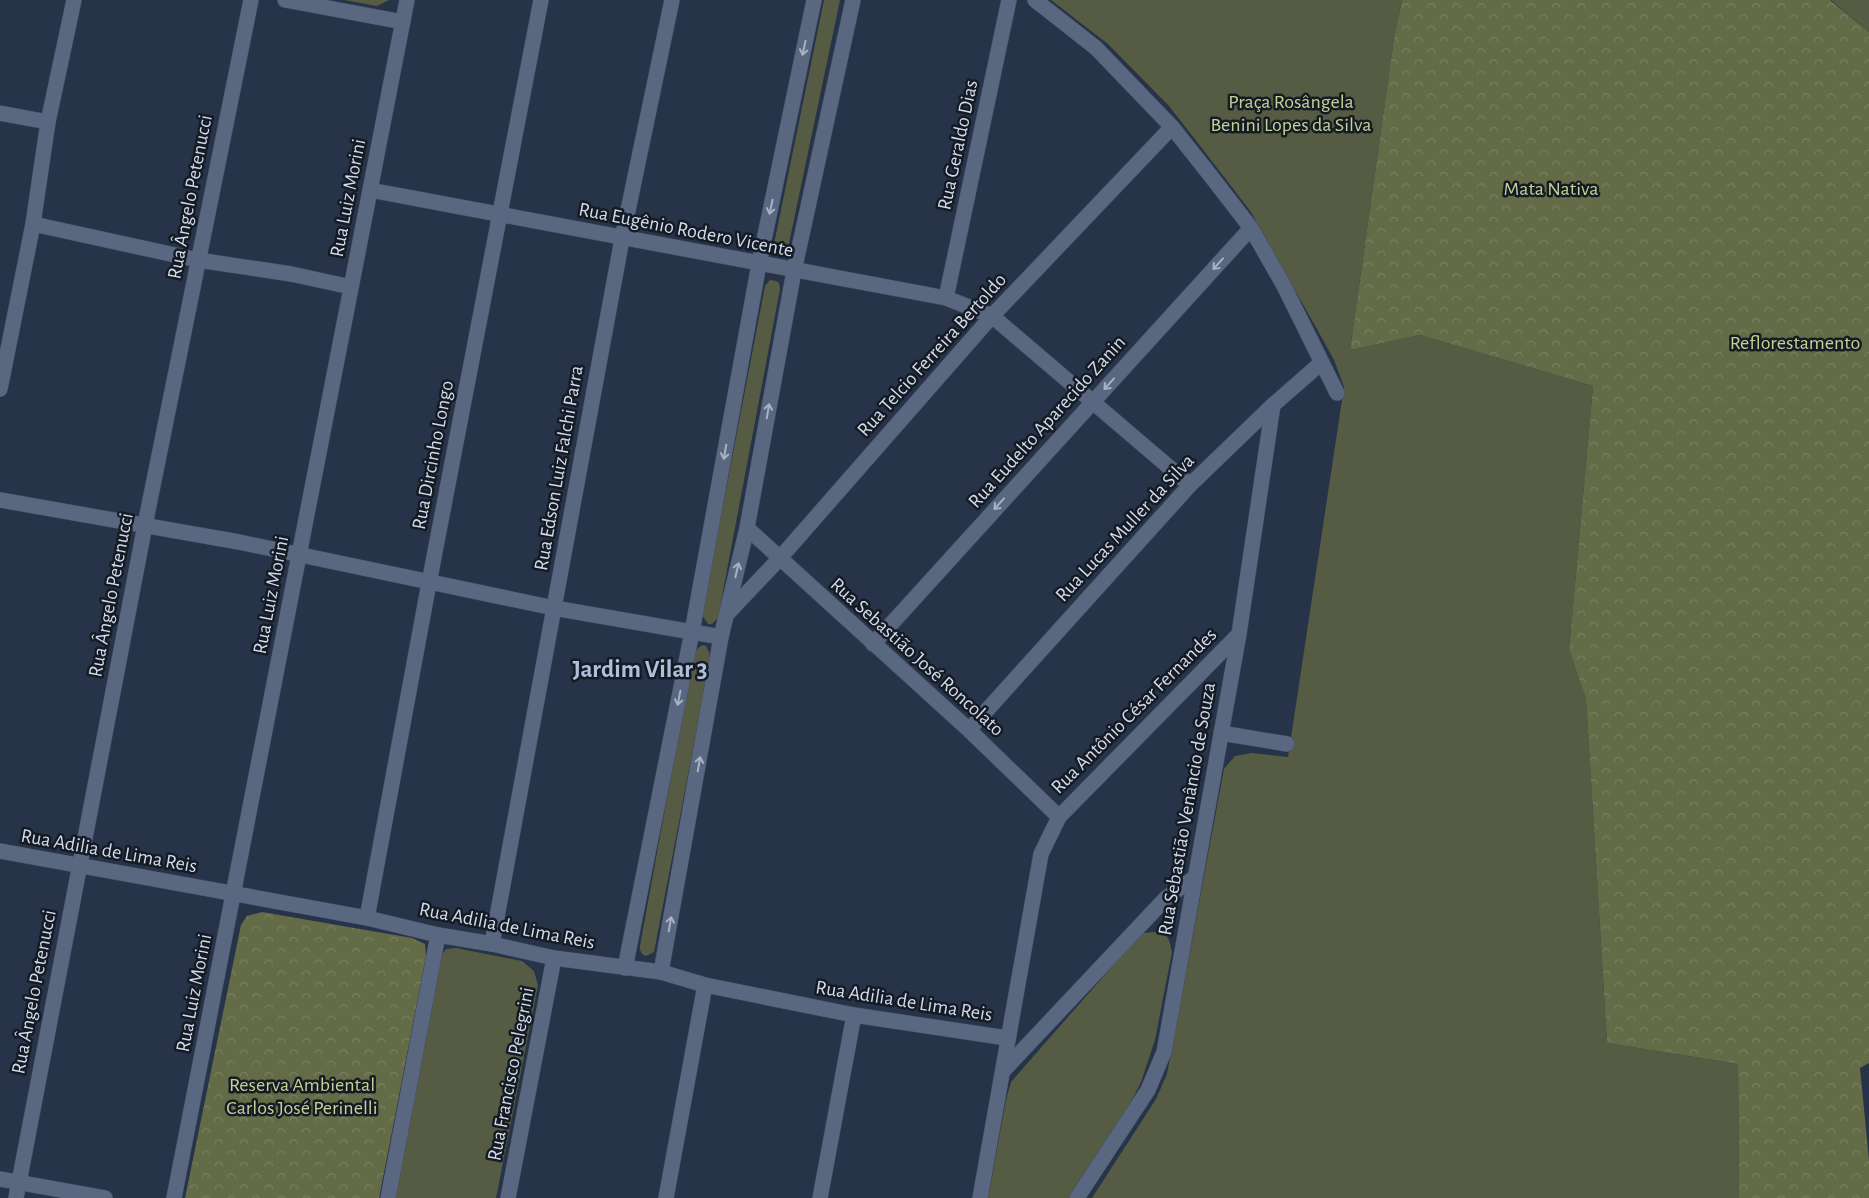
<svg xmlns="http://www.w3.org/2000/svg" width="1869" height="1198" font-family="'Alegreya Sans',sans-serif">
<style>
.green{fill:#565c43}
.forest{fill:url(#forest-crowns)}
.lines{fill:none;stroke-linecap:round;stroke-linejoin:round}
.minor-casing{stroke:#465063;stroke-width:16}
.minor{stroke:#596780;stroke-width:15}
.oneway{stroke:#a8b2c4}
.labels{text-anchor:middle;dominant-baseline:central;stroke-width:5;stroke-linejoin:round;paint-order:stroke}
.park-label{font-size:20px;fill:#c4d293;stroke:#151b25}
.street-label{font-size:20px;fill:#d2dbe9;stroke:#151b25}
.district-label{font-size:25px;font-weight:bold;fill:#afc0dc;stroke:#151b25}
</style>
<defs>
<pattern id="forest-crowns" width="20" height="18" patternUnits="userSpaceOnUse" patternTransform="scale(1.25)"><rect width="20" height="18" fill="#636b47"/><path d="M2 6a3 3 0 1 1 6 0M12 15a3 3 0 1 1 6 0" fill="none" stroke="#788062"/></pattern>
</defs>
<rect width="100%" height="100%" fill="#263349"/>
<g class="green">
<polygon points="344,0 389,0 377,6"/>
<polygon points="824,0 840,0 788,248 780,253 775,249 774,244"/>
<polygon points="1051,0 1402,0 1394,38 1350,350 1420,335 1593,386 1569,650 1586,699 1607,1043 1738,1064 1739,1198 1092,1198 1156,1099 1167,1074 1224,769 1235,756 1252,753 1288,757 1344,387 1334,360 1318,331 1251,212 1201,147 1169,106 1108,44"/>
<polygon points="1831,0 1869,0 1869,32"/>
<polygon points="770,280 776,281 779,283 780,289 718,618 712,624 708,624 702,615 765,286"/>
<path d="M703,645L706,646L709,652L710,660L654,952L646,956C641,954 640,952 640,946L693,655L699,647Z"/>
<path d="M1155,932C1170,934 1169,940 1172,952L1155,1040L1141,1082L1130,1104L1069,1198H988L1006,1100L1011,1082L1131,945L1144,933Z"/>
<polygon points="456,948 522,961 534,971 538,985 496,1198 394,1198 438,960 446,949"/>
</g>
<g class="forest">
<polygon points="1402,0 1830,0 1869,32 1869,1063 1860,1068 1869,1160 1869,1198 1739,1198 1738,1064 1607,1043 1586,699 1569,650 1593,386 1420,335 1350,350 1394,38"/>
<polygon points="262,912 412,938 425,944 426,957 379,1198 185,1198 241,925 247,916"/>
</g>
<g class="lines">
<defs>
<g id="minor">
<polyline points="285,0 403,22"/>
<polyline points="1035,0 1096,48 1172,127 1210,175 1251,228 1284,286 1337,393"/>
<polyline points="0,113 48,122"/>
<polyline points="370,190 946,298 992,316 1190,485"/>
<polyline points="33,224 198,260 291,274 351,287"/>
<polyline points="946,298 1009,0"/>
<polyline points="0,389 33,224 48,122 74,0"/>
<polyline points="0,500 239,542 554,608 721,637"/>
<polyline points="747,528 969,730 1059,817"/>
<polyline points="728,613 780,558 992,316 1172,127"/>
<polyline points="873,644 1251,228"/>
<polyline points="969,730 1190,485 1273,405 1321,363"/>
<polyline points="1221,733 1287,744"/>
<polyline points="0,851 367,918 438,935 492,944 554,958 661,972 705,985 854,1015 1007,1038"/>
<polyline points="367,918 429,583 541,0"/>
<polyline points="492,944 622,239 672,0"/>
<polyline points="625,968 692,632 759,264 814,0"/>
<polyline points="661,972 721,637 747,528 794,271 853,0"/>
<polyline points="1003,1071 1166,898 1194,878"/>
<polyline points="0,1179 105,1198"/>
<polyline points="16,1198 145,525 251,0"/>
<polyline points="174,1198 407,0"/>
<polyline points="388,1198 438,935"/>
<polyline points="508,1198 554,958"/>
<polyline points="666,1198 705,985"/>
<polyline points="820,1198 854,1015"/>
<polyline points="980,1198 1041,854 1059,817 1239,634"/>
<polyline points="1077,1198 1148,1090 1164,1052 1239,634 1273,405"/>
</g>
</defs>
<use href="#minor" class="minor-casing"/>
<use href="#minor" class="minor"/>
</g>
<defs><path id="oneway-shaft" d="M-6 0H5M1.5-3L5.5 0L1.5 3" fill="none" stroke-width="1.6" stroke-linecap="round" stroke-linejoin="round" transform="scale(1.25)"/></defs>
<g class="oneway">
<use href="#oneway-shaft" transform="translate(804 48) rotate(102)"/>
<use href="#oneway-shaft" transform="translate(771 207) rotate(102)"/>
<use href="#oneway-shaft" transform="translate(1218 264) rotate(132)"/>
<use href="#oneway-shaft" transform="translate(1109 384) rotate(132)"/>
<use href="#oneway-shaft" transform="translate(768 411) rotate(-80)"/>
<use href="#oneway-shaft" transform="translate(725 452) rotate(100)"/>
<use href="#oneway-shaft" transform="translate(999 504) rotate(132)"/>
<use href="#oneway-shaft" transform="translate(737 570) rotate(-77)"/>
<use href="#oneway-shaft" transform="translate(679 698) rotate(101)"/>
<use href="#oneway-shaft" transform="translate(699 764) rotate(-80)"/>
<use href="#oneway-shaft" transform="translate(670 924) rotate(-80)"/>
</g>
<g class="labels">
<g class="park-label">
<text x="1291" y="102">Praça Rosângela<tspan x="1291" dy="23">Benini Lopes da Silva</tspan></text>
<text x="1551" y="189">Mata Nativa</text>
<text x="1795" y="343">Reflorestamento</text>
<text x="302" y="1085">Reserva Ambiental<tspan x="302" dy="23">Carlos José Perinelli</tspan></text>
</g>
<g class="street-label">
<text transform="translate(958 145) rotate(-78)">Rua Geraldo Dias</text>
<text transform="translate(190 197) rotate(-79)">Rua Ângelo Petenucci</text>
<text transform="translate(348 198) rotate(-79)">Rua Luiz Morini</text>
<text transform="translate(686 230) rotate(11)">Rua Eugênio Rodero Vicente</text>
<text transform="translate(932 355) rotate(-48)">Rua Telcio Ferreira Bertoldo</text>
<text transform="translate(1047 422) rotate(-48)">Rua Eudelto Aparecido Zanin</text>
<text transform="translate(433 455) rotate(-79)">Rua Dircinho Longo</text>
<text transform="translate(559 468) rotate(-80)">Rua Edson Luiz Falchi Parra</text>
<text transform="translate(1125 528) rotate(-47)">Rua Lucas Muller da Silva</text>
<text transform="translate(111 595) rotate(-79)">Rua Ângelo Petenucci</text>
<text transform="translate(271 595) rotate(-79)">Rua Luiz Morini</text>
<text transform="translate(917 657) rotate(42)">Rua Sebastião José Roncolato</text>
<text transform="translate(1134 711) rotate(-45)">Rua Antônio César Fernandes</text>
<text transform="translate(1187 809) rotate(-80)">Rua Sebastião Venâncio de Souza</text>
<text transform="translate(109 851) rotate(10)">Rua Adilia de Lima Reis</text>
<text transform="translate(507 926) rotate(11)">Rua Adilia de Lima Reis</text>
<text transform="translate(34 992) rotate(-79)">Rua Ângelo Petenucci</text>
<text transform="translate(194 993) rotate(-79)">Rua Luiz Morini</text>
<text transform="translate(904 1001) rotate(9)">Rua Adilia de Lima Reis</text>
<text transform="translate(511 1074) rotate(-79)">Rua Francisco Pelegrini</text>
</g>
<g class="district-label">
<text x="640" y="669">Jardim Vilar 3</text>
</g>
</g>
</svg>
